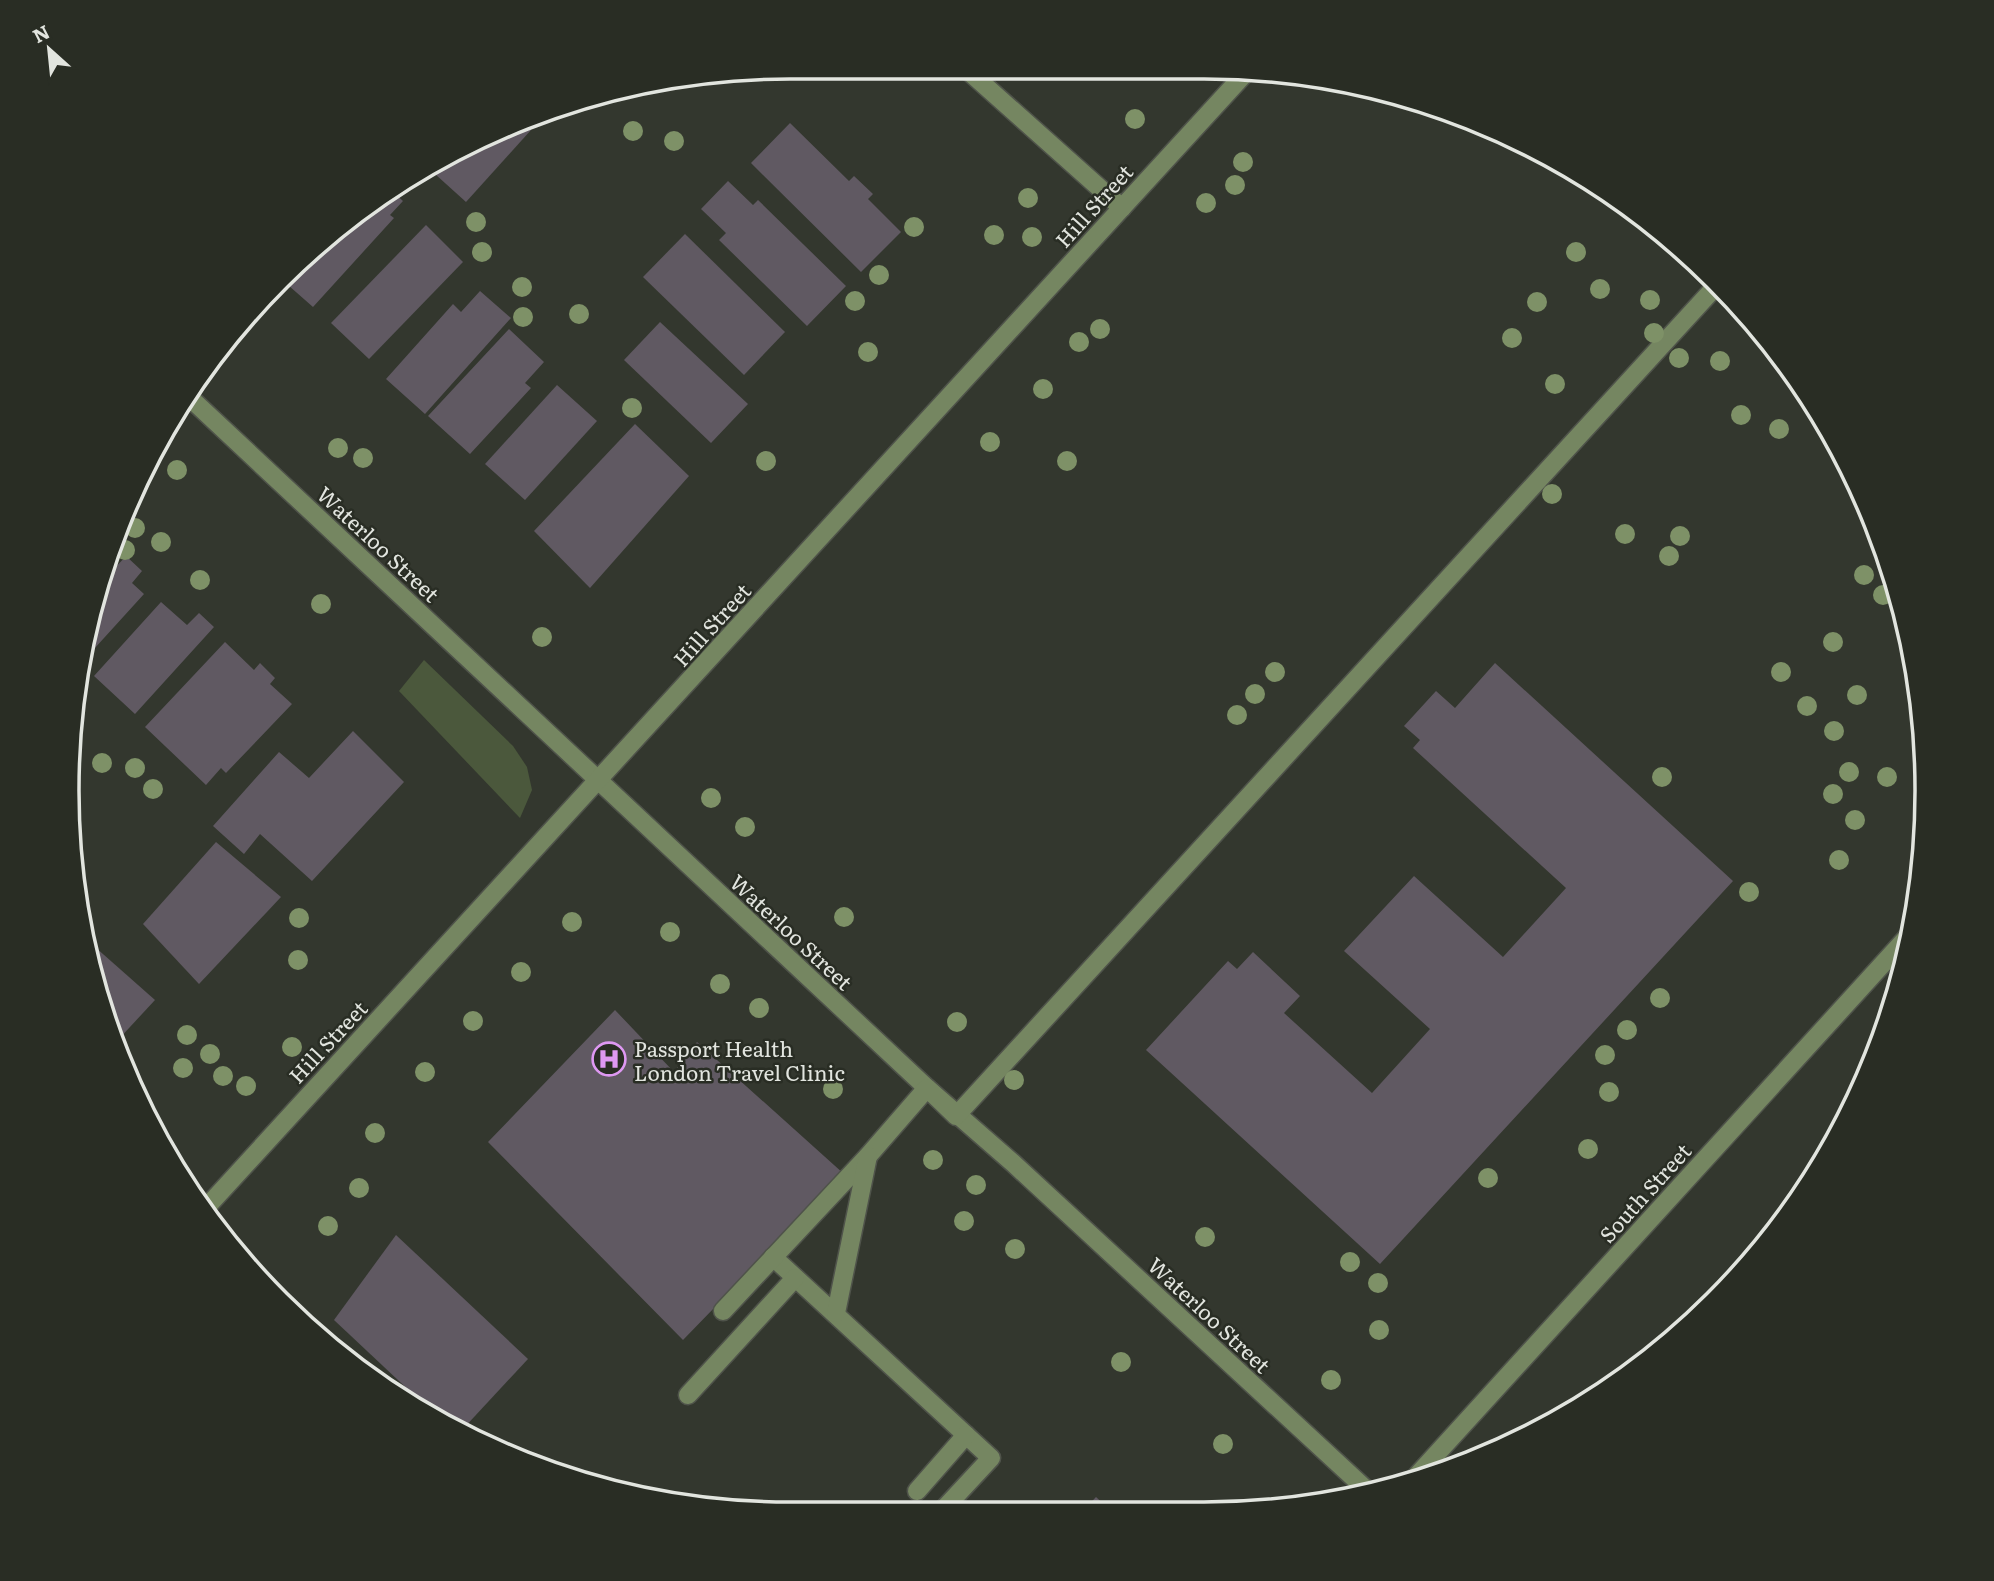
<svg xmlns="http://www.w3.org/2000/svg" width="1994" height="1581" font-family="Literata,serif">
<style>
.green{fill:#4b583c}
.building{fill:#605962}
.lines{fill:none;stroke-linecap:round;stroke-linejoin:round}
.minor-casing{stroke:#4f534a;stroke-width:21}
.minor{stroke:#758661;stroke-width:18}
.tree{fill:#7e9167}
.labels{text-anchor:middle;dominant-baseline:central;stroke-width:5;stroke-linejoin:round;paint-order:stroke}
.street-label{font-size:21px;fill:#e2e5df;stroke:#292d24}
.poi-label{font-size:21px;fill:#e2e5df;stroke:#292d24;text-anchor:start}
.rim{fill:none;stroke:#e2e5df;stroke-width:3.5}
</style>
<rect width="100%" height="100%" fill="#33372e"/>
<polygon class="green" points="424,660 513,746 527,767 532,790 520,818 399,691"/>
<g class="building">
<polygon points="790,123 849,181 854,176 873,194 868,199 901,232 861,272 751,163"/>
<polygon points="524,124 531,130 466,202 435,174 455,152"/>
<polygon points="728,181 753,205 758,200 846,286 807,326 719,240 726,233 701,209"/>
<polygon points="392,191 403,201 390,215 394,218 313,307 280,278"/>
<polygon points="426,225 463,262 369,359 331,323"/>
<polygon points="685,234 785,332 744,375 643,277"/>
<polygon points="480,291 511,318 425,414 386,379 453,304 461,312"/>
<polygon points="660,322 748,404 711,443 624,360"/>
<polygon points="509,329 544,362 525,383 531,388 470,454 428,416"/>
<polygon points="557,385 597,421 525,500 485,464"/>
<polygon points="635,424 689,476 590,588 534,531"/>
<polygon points="126,556 142,571 132,583 144,594 84,660 91,603 108,563 114,569"/>
<polygon points="161,602 187,625 199,613 214,627 135,714 94,676"/>
<polygon points="225,642 254,670 260,663 275,678 270,684 292,704 226,773 221,768 206,785 145,727"/>
<polygon points="1495,663 1733,881 1380,1264 1146,1050 1228,961 1237,969 1253,952 1300,996 1284,1013 1372,1093 1430,1029 1344,951 1414,876 1503,957 1566,888 1413,748 1420,740 1404,726 1436,691 1455,708"/>
<polygon points="353,731 404,782 312,881 260,834 244,854 213,826 279,752 309,778"/>
<polygon points="216,842 281,897 199,984 143,924"/>
<polygon points="86,939 155,1000 117,1041 91,977"/>
<polygon points="615,1010 674,1072 697,1042 844,1174 683,1340 488,1142"/>
<polygon points="396,1235 528,1359 462,1430 432,1412 334,1320"/>
<polygon points="1096,1497 1110,1510 1119,1501 1132,1513 1080,1514"/>
</g>
<g class="lines">
<defs>
<g id="minor">
<polyline points="964,67 1122,208"/>
<polyline points="188,396 927,1088 1013,1163 1370,1493"/>
<polyline points="204,1210 1250,68"/>
<polyline points="773,1257 991,1458 939,1514"/>
<polyline points="723,1311 868,1156 927,1088 956,1116 1717,285"/>
<polyline points="836,1313 868,1156"/>
<polyline points="688,1395 795,1278"/>
<polyline points="1411,1482 1910,934"/>
<polyline points="917,1491 966,1435"/>
</g>
</defs>
<use href="#minor" class="minor-casing"/>
<use href="#minor" class="minor"/>
</g>
<g class="tree">
<circle cx="1135" cy="119" r="10"/>
<circle cx="633" cy="131" r="10"/>
<circle cx="674" cy="141" r="10"/>
<circle cx="1243" cy="162" r="10"/>
<circle cx="1235" cy="185" r="10"/>
<circle cx="1028" cy="198" r="10"/>
<circle cx="1206" cy="203" r="10"/>
<circle cx="476" cy="222" r="10"/>
<circle cx="914" cy="227" r="10"/>
<circle cx="994" cy="235" r="10"/>
<circle cx="1032" cy="237" r="10"/>
<circle cx="482" cy="252" r="10"/>
<circle cx="1576" cy="252" r="10"/>
<circle cx="879" cy="275" r="10"/>
<circle cx="522" cy="287" r="10"/>
<circle cx="1600" cy="289" r="10"/>
<circle cx="1650" cy="300" r="10"/>
<circle cx="855" cy="301" r="10"/>
<circle cx="1537" cy="302" r="10"/>
<circle cx="579" cy="314" r="10"/>
<circle cx="523" cy="317" r="10"/>
<circle cx="1100" cy="329" r="10"/>
<circle cx="1654" cy="333" r="10"/>
<circle cx="1512" cy="338" r="10"/>
<circle cx="1079" cy="342" r="10"/>
<circle cx="868" cy="352" r="10"/>
<circle cx="1679" cy="358" r="10"/>
<circle cx="1720" cy="361" r="10"/>
<circle cx="1555" cy="384" r="10"/>
<circle cx="1043" cy="389" r="10"/>
<circle cx="632" cy="408" r="10"/>
<circle cx="1741" cy="415" r="10"/>
<circle cx="1779" cy="429" r="10"/>
<circle cx="990" cy="442" r="10"/>
<circle cx="338" cy="448" r="10"/>
<circle cx="363" cy="458" r="10"/>
<circle cx="766" cy="461" r="10"/>
<circle cx="1067" cy="461" r="10"/>
<circle cx="177" cy="470" r="10"/>
<circle cx="1552" cy="494" r="10"/>
<circle cx="135" cy="528" r="10"/>
<circle cx="1625" cy="534" r="10"/>
<circle cx="1680" cy="536" r="10"/>
<circle cx="161" cy="542" r="10"/>
<circle cx="125" cy="550" r="10"/>
<circle cx="1669" cy="556" r="10"/>
<circle cx="1864" cy="575" r="10"/>
<circle cx="200" cy="580" r="10"/>
<circle cx="1883" cy="595" r="10"/>
<circle cx="321" cy="604" r="10"/>
<circle cx="542" cy="637" r="10"/>
<circle cx="1833" cy="642" r="10"/>
<circle cx="1275" cy="672" r="10"/>
<circle cx="1781" cy="672" r="10"/>
<circle cx="1255" cy="694" r="10"/>
<circle cx="1857" cy="695" r="10"/>
<circle cx="1807" cy="706" r="10"/>
<circle cx="1237" cy="715" r="10"/>
<circle cx="1834" cy="731" r="10"/>
<circle cx="102" cy="763" r="10"/>
<circle cx="135" cy="768" r="10"/>
<circle cx="1849" cy="772" r="10"/>
<circle cx="1662" cy="777" r="10"/>
<circle cx="1887" cy="777" r="10"/>
<circle cx="153" cy="789" r="10"/>
<circle cx="1833" cy="794" r="10"/>
<circle cx="711" cy="798" r="10"/>
<circle cx="1855" cy="820" r="10"/>
<circle cx="745" cy="827" r="10"/>
<circle cx="1839" cy="860" r="10"/>
<circle cx="1749" cy="892" r="10"/>
<circle cx="844" cy="917" r="10"/>
<circle cx="299" cy="918" r="10"/>
<circle cx="572" cy="922" r="10"/>
<circle cx="670" cy="932" r="10"/>
<circle cx="298" cy="960" r="10"/>
<circle cx="521" cy="972" r="10"/>
<circle cx="720" cy="984" r="10"/>
<circle cx="1660" cy="998" r="10"/>
<circle cx="759" cy="1008" r="10"/>
<circle cx="473" cy="1021" r="10"/>
<circle cx="957" cy="1022" r="10"/>
<circle cx="1627" cy="1030" r="10"/>
<circle cx="187" cy="1035" r="10"/>
<circle cx="292" cy="1047" r="10"/>
<circle cx="210" cy="1054" r="10"/>
<circle cx="1605" cy="1055" r="10"/>
<circle cx="183" cy="1068" r="10"/>
<circle cx="425" cy="1072" r="10"/>
<circle cx="223" cy="1076" r="10"/>
<circle cx="1014" cy="1080" r="10"/>
<circle cx="246" cy="1086" r="10"/>
<circle cx="833" cy="1089" r="10"/>
<circle cx="1609" cy="1092" r="10"/>
<circle cx="375" cy="1133" r="10"/>
<circle cx="1588" cy="1149" r="10"/>
<circle cx="933" cy="1160" r="10"/>
<circle cx="1488" cy="1178" r="10"/>
<circle cx="976" cy="1185" r="10"/>
<circle cx="359" cy="1188" r="10"/>
<circle cx="964" cy="1221" r="10"/>
<circle cx="328" cy="1226" r="10"/>
<circle cx="1205" cy="1237" r="10"/>
<circle cx="1015" cy="1249" r="10"/>
<circle cx="1350" cy="1262" r="10"/>
<circle cx="1378" cy="1283" r="10"/>
<circle cx="1379" cy="1330" r="10"/>
<circle cx="1121" cy="1362" r="10"/>
<circle cx="1331" cy="1380" r="10"/>
<circle cx="1223" cy="1444" r="10"/>
</g>
<defs>
<symbol id="hospital-ring" viewBox="-11 -11 22 22"><circle r="9.5" fill="#292d24" stroke="#de98f2" stroke-width="1.5"/><path d="M-5-5h3v3.5h4V-5h3V5h-3V1.5h-4V5h-3Z" fill="#de98f2"/></symbol>
</defs>
<g fill-rule="evenodd">
<use href="#hospital-ring" x="590" y="1040" width="38" height="38"/>
</g>
<g class="labels">
<g class="street-label">
<text transform="translate(1093 205) rotate(-48)">Hill Street</text>
<text transform="translate(379 543) rotate(43)">Waterloo Street</text>
<text transform="translate(711 624) rotate(-48)">Hill Street</text>
<text transform="translate(792 931) rotate(43)">Waterloo Street</text>
<text transform="translate(327 1041) rotate(-47)">Hill Street</text>
<text transform="translate(1644 1192) rotate(-48)">South Street</text>
<text transform="translate(1210 1314) rotate(43)">Waterloo Street</text>
</g>
<g class="poi-label">
<text x="634" y="1047">Passport Health<tspan x="634" dy="24">London Travel Clinic</tspan></text>
</g>
</g>
<path d="M0 0H1994V1581H0ZM790 79H1204A711 711 0 0 1 1915 790V791A711 711 0 0 1 1204 1502H790A711 711 0 0 1 79 791V790A711 711 0 0 1 790 79Z" fill="#292d24" fill-rule="evenodd"/>
<path class="rim" d="M790 79H1204A711 711 0 0 1 1915 790V791A711 711 0 0 1 1204 1502H790A711 711 0 0 1 79 791V790A711 711 0 0 1 790 79Z"/>
<g transform="translate(49 49) rotate(333)" stroke="#292d24" stroke-width="5" paint-order="stroke">
<path d="M0-5L12 26L0 18L-12 26Z" fill="#e2e5df"/>
<text y="-10" font-size="19" font-weight="bold" text-anchor="middle" fill="#e2e5df">N</text>
</g>
</svg>
